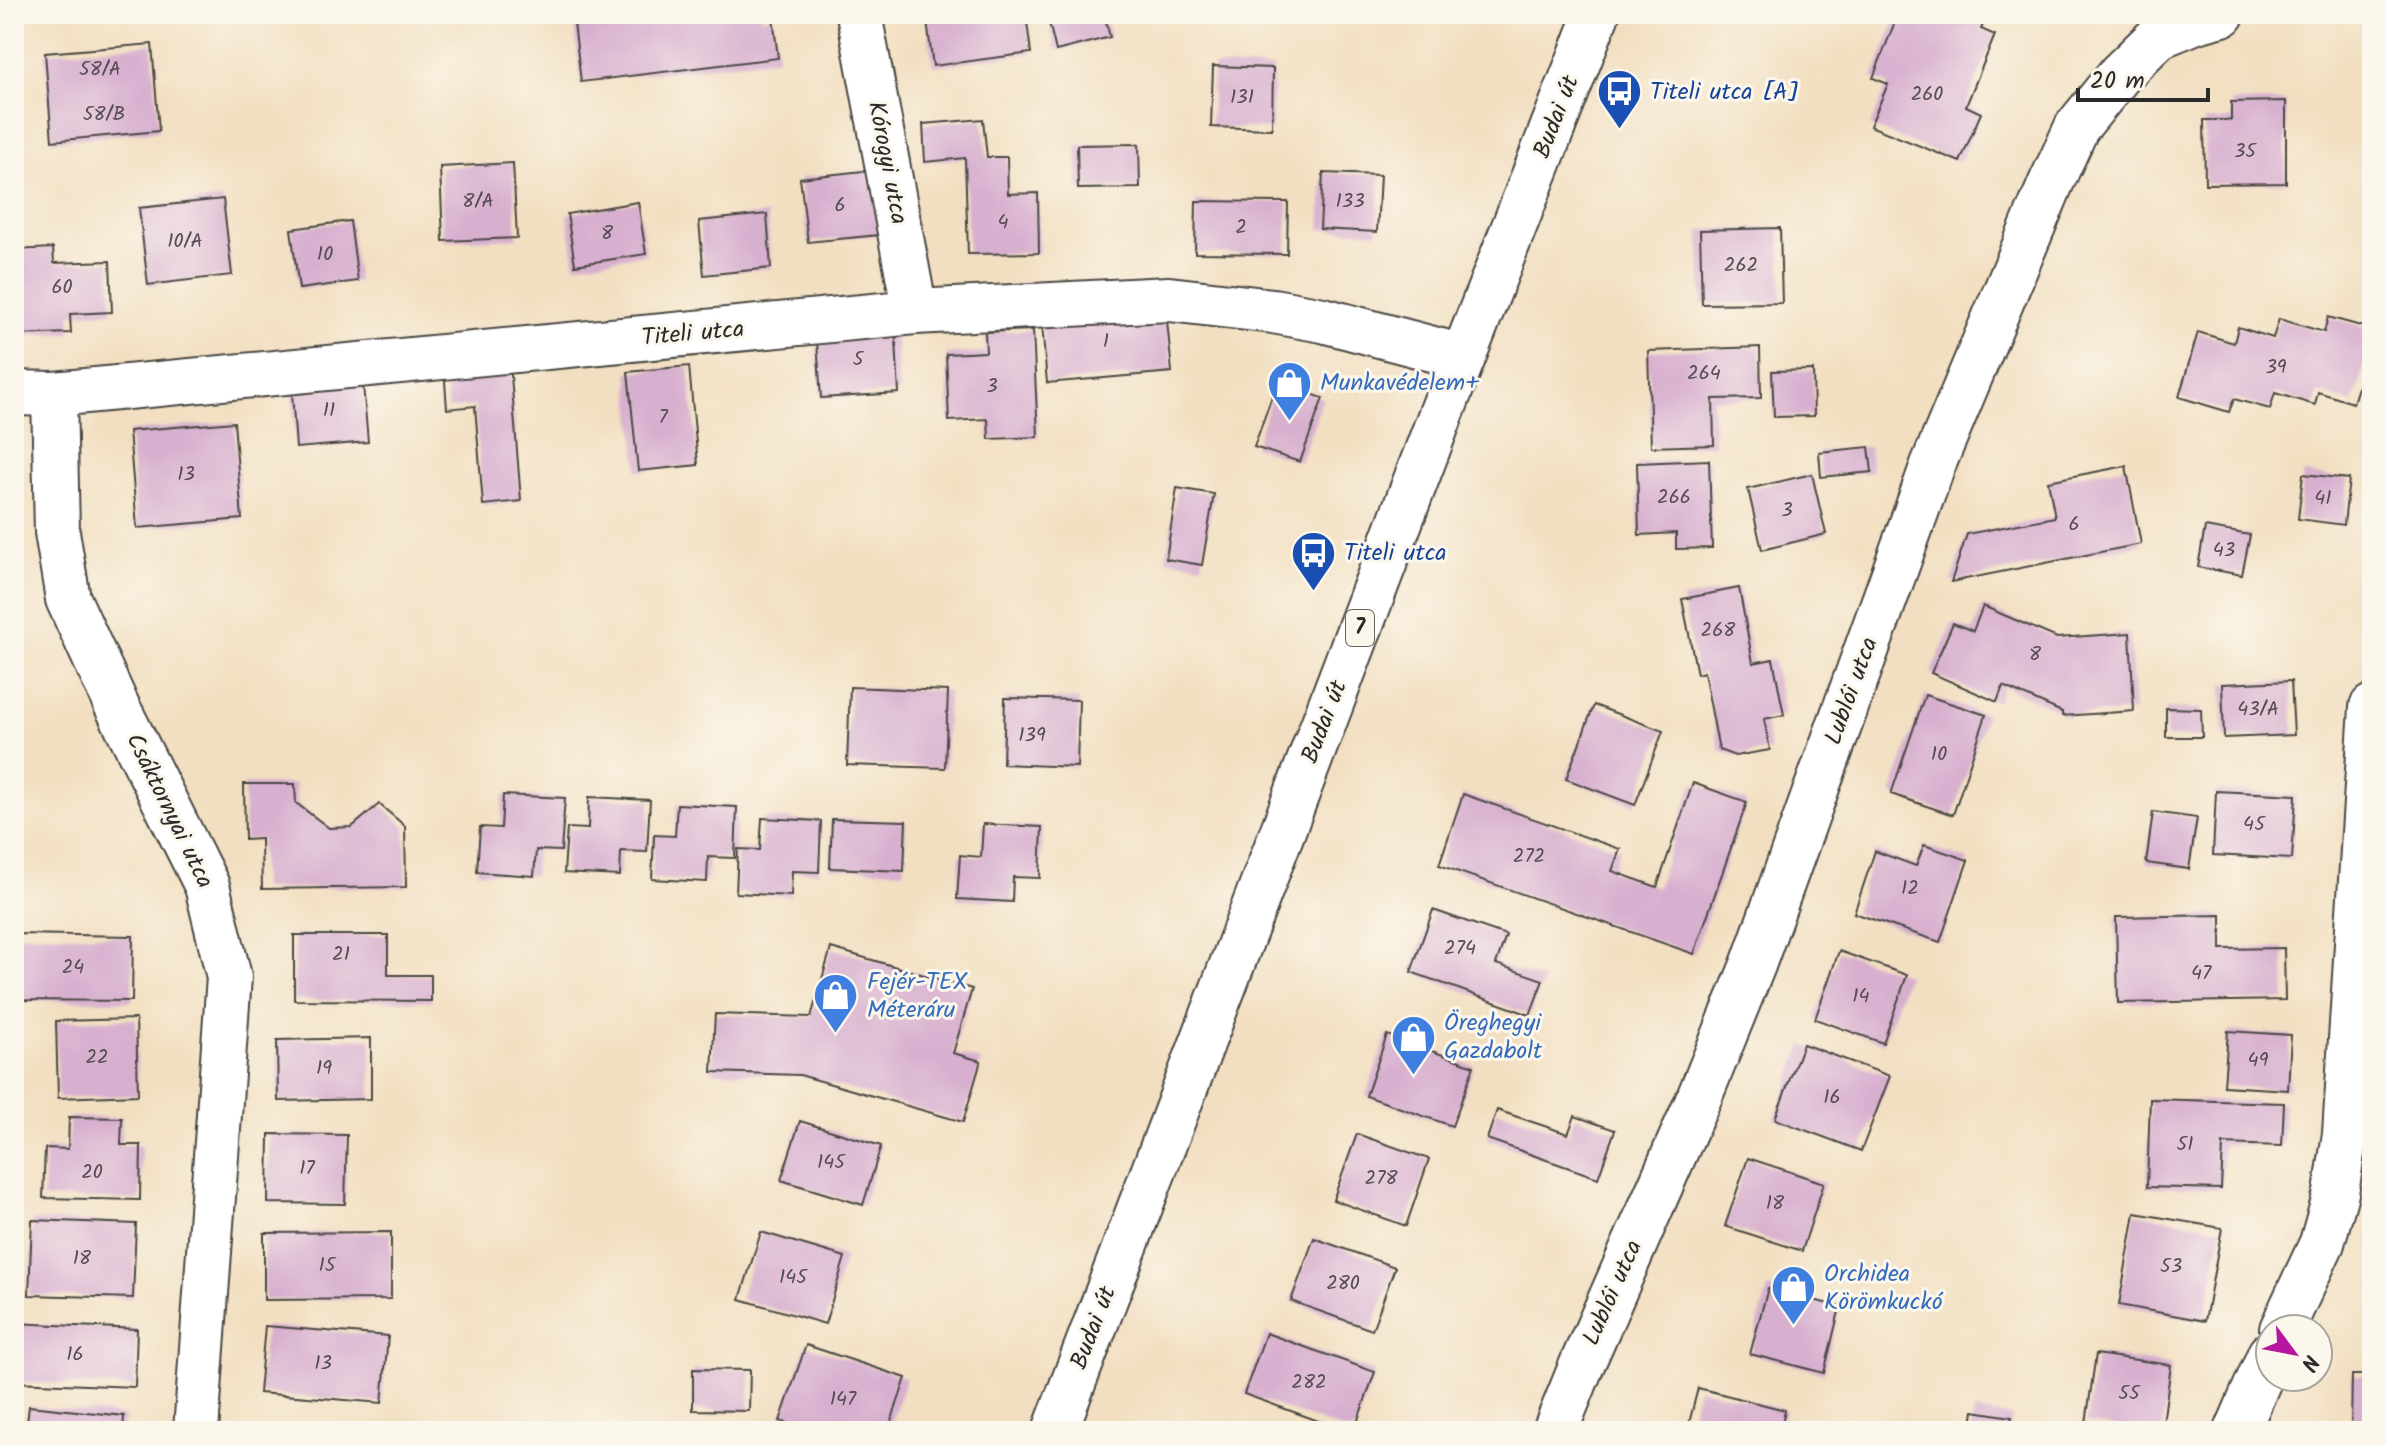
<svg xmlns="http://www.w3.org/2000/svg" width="2386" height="1445" font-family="Kalam,sans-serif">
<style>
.building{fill:#d7afcf}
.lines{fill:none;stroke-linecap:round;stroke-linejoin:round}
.minor-casing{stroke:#494642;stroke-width:48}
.primary-casing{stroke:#494642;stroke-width:48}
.minor{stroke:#fff;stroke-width:44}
.primary{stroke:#fff;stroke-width:44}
.labels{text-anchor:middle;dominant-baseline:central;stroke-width:6;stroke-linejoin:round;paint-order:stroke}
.number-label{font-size:20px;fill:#564c54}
.shield{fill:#fbf7ec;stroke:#696865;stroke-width:2}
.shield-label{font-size:22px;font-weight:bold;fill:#2b2b2b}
.transit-label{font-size:24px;fill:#164399;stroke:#fbf7ec;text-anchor:start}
.street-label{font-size:24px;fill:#2b2b2b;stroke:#fbf7ec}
.shop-label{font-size:24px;fill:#366cbe;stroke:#fbf7ec;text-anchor:start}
</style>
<rect width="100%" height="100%" fill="#fbf7ec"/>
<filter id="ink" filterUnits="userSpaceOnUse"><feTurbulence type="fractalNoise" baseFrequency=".0125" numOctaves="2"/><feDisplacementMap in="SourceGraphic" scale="16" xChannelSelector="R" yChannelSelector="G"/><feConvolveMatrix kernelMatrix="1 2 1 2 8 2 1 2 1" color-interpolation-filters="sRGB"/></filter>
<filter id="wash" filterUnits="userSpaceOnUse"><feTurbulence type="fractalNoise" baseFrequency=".006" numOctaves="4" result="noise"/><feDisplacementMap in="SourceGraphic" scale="32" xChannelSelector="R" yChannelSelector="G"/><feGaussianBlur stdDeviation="1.8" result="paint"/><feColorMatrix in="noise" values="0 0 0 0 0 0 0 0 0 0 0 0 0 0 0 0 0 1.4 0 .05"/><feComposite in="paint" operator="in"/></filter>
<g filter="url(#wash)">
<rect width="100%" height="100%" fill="#f2dfc1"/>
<g id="blocks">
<g class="building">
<polygon points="573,14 761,14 762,18 773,17 778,58 581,82"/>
<polygon points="926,14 1026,14 1031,53 933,66"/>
<polygon points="1047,14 1104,14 1110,37 1056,51"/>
<polygon points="1383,14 1475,14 1475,22 1382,18"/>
<polygon points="1898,14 1988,14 1981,29 1995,35 1966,106 1981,113 1960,162 1870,126 1888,84 1873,78"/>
<polygon points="152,44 159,131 52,141 45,53"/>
<polygon points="1213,66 1273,68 1272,129 1211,127"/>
<polygon points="2286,101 2286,183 2205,184 2204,120 2231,120 2231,102"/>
<polygon points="983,119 987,157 1007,157 1008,194 1038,193 1039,253 968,254 965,158 925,162 923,124"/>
<polygon points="1139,144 1140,188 1078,189 1077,145"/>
<polygon points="513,163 517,238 443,241 440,167"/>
<polygon points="872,170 879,235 808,242 800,178"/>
<polygon points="1323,173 1380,175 1377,232 1320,229"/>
<polygon points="223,199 232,275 148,285 139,208"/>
<polygon points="1196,201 1288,202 1287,254 1195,253"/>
<polygon points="638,202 646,254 575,265 567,214"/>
<polygon points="767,214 771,268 704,275 699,221"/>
<polygon points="350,221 358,281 299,289 291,229"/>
<polygon points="1780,228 1782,303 1702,304 1700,230"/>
<polygon points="53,248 54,263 110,261 112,312 70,314 71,333 14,335 14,250"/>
<polygon points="1165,300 1172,372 1047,383 1041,312"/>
<polygon points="2328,317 2372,329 2372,342 2353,403 2318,392 2315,405 2275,393 2270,409 2234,399 2229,412 2179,397 2198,332 2234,343 2238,327 2273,338 2279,319 2324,332"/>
<polygon points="895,322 899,393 821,398 816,327"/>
<polygon points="1033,330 1038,437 989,439 988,419 949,421 946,354 986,352 985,332"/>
<polygon points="1760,347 1761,398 1713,399 1714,445 1651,447 1648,351"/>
<polygon points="510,363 521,501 483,505 475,406 447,409 444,368"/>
<polygon points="689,366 698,465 638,471 628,372"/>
<polygon points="1813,370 1814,416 1774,417 1772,371"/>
<polygon points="362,373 368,442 296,448 291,379"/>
<polygon points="1277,382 1323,398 1300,462 1254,447"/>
<polygon points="234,422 242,519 137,528 129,431"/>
<polygon points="1869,447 1872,472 1821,477 1819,452"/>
<polygon points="1709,460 1712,548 1676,549 1676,533 1639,535 1637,463"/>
<polygon points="2126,466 2141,544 1951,582 1967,534 2055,517 2048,481"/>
<polygon points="1812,474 1826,534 1762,550 1748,489"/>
<polygon points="2303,474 2349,479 2344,525 2298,519"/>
<polygon points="1177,488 1214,494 1202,565 1166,559"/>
<polygon points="2205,527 2250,535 2242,575 2198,567"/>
<polygon points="1739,588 1753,663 1773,659 1784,715 1764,719 1770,750 1735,756 1719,750 1704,672 1697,674 1682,599"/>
<polygon points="1983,606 2057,638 2130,633 2134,711 2062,716 2062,712 2003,686 1997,702 1931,673 1953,623 1973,631"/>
<polygon points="14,638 18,638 19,721 14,721"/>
<polygon points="2291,681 2294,735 2224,738 2222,684"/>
<polygon points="850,687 948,691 945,768 847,765"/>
<polygon points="1925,695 1986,715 1953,815 1891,794"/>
<polygon points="1005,698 1079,700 1077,767 1003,764"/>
<polygon points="1594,705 1663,731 1635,805 1566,779"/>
<polygon points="2166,708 2201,709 2202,737 2166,737"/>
<polygon points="1693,783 1747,802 1694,954 1439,865 1463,794 1620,849 1612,871 1657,887"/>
<polygon points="244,784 295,784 296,803 329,828 352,827 379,804 405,826 406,887 262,889 261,839 245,840"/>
<polygon points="2216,791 2296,795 2292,859 2213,855"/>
<polygon points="503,795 565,798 561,851 536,850 534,876 477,872 480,827 501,828"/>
<polygon points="589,797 650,800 647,852 621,851 620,876 564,873 567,828 588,829"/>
<polygon points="677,804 737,807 735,858 708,857 707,882 652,879 654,835 675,836"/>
<polygon points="2153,812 2197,818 2189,869 2146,863"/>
<polygon points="762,818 821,821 819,872 792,871 791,896 736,893 738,849 760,850"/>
<polygon points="832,819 906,821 904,871 830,868"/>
<polygon points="983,824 1042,827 1040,878 1013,877 1012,902 957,899 960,855 981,857"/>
<polygon points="1924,845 1968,860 1940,942 1854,913 1875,851 1916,866"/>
<polygon points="1433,910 1506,935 1496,964 1543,980 1530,1015 1411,972"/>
<polygon points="2221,915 2221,949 2284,948 2285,1000 2118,1003 2116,917"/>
<polygon points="14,934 133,936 132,1001 14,1000"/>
<polygon points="294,935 388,935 388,975 431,975 431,1001 294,1000"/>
<polygon points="831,948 972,989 953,1053 981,1061 963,1122 800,1075 712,1072 715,1014 811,1017"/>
<polygon points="1839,951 1907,975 1883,1043 1815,1019"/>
<polygon points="136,1019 138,1095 58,1098 56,1021"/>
<polygon points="2228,1031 2291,1035 2288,1090 2224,1086"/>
<polygon points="1387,1035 1474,1066 1452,1126 1366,1096"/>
<polygon points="371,1038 371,1099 278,1101 277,1040"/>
<polygon points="1803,1044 1890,1076 1861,1151 1775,1119"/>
<polygon points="2150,1099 2284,1103 2282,1146 2223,1144 2221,1189 2147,1187"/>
<polygon points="1497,1110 1568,1134 1575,1116 1615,1130 1598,1178 1487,1139"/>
<polygon points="69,1117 122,1118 121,1145 141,1145 140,1200 43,1198 45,1148 68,1149"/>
<polygon points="800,1121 881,1146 863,1205 781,1180"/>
<polygon points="269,1134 347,1135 345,1204 268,1203"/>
<polygon points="1357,1134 1429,1159 1406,1226 1333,1200"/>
<polygon points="1748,1158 1824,1183 1802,1251 1725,1226"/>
<polygon points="2135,1213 2222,1228 2205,1321 2119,1305"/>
<polygon points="32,1220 136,1224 133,1298 29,1295"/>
<polygon points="391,1232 391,1299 264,1300 264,1233"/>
<polygon points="761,1232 845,1257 825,1324 740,1299"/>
<polygon points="1314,1238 1395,1267 1372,1330 1291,1301"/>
<polygon points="1768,1288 1840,1307 1824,1373 1750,1354"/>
<polygon points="14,1323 137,1329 135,1387 14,1382"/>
<polygon points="265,1326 388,1336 382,1403 259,1393"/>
<polygon points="1266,1333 1375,1372 1354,1431 1346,1431 1244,1394"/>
<polygon points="806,1345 906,1378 888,1431 810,1431 780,1421"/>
<polygon points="2096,1354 2171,1365 2162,1431 2143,1431 2086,1423"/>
<polygon points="693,1369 750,1370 749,1411 693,1410"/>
<polygon points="2352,1375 2372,1375 2372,1431 2351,1431"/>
<polygon points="1698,1388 1785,1410 1780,1431 1687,1431"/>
<polygon points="29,1406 124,1416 123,1431 26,1431"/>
<polygon points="1974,1411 2012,1417 2009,1431 1971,1431"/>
</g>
</g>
</g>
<g filter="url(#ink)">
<use href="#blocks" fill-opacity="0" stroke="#494642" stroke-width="2"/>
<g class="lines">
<defs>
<g id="minor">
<polyline points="859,14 915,312"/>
<polyline points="14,393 54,394 915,312 1169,299 1273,311 1323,320 1463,357"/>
<polyline points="54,394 57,532 68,599 115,702 207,886 229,977 196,1431"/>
<polyline points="2282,1329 2322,1243 2336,1193 2345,1134 2372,707"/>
<polyline points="1555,1431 1583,1362 1699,1098 1753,965 1933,465 2051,183 2077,127 2121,73 2159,36 2196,21 2222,14"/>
<polyline points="2237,1431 2270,1354"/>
</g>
<polyline id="primary" points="1055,1431 1441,414 1597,14"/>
</defs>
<use href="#minor" class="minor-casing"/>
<use href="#primary" class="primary-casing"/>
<use href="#minor" class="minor"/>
<use href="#primary" class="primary"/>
</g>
</g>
<defs>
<symbol id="bus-pin" viewBox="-11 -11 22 30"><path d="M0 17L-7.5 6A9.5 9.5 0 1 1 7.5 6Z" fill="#1a4fb4" stroke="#fbf7ec"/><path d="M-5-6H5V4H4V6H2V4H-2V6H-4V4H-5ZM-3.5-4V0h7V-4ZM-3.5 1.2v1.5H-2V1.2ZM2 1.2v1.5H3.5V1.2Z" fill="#fff"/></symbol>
<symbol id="shop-pin" viewBox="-11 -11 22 30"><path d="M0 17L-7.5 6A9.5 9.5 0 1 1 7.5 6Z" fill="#3f7fe0" stroke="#fbf7ec"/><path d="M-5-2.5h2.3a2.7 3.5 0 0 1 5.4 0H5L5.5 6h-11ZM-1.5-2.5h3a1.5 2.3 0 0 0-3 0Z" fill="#fff"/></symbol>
</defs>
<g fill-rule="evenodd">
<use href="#bus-pin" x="1594" y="66" width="51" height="69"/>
<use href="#shop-pin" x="1264" y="358" width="51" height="69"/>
<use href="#bus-pin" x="1288" y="528" width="51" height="69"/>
<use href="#shop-pin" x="810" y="970" width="51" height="69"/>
<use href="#shop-pin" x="1388" y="1012" width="51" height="69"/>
<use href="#shop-pin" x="1768" y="1262" width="51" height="69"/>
</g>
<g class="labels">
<g class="number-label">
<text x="100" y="70">58/A</text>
<text x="1927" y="95">260</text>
<text x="1242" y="98">131</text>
<text x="104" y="115">58/B</text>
<text x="2245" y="152">35</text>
<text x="478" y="202">8/A</text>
<text x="1350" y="202">133</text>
<text x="840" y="206">6</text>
<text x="1003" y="223">4</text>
<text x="1241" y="228">2</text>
<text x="607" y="234">8</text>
<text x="185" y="242">10/A</text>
<text x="325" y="255">10</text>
<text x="1741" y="266">262</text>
<text x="62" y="288">60</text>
<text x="1106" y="342">1</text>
<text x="858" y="360">5</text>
<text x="2276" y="368">39</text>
<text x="1704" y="374">264</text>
<text x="992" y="387">3</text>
<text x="329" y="411">11</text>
<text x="663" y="418">7</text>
<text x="186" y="475">13</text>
<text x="1674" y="498">266</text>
<text x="2323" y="499">41</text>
<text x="1787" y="511">3</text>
<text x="2074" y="525">6</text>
<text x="2224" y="551">43</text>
<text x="1718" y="631">268</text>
<text x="2035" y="655">8</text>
<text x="2258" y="710">43/A</text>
<text x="1032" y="736">139</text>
<text x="1939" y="755">10</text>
<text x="2254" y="825">45</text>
<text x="1529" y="857">272</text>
<text x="1910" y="889">12</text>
<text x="1460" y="949">274</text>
<text x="341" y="955">21</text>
<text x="73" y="968">24</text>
<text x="2201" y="974">47</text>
<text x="1861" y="997">14</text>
<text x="97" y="1058">22</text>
<text x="2258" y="1061">49</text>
<text x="324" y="1069">19</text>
<text x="1832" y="1098">16</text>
<text x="2185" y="1145">51</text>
<text x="831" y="1163">145</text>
<text x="307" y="1169">17</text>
<text x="92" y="1173">20</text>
<text x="1381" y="1179">278</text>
<text x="1775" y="1204">18</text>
<text x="82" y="1259">18</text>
<text x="327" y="1266">15</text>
<text x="2171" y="1267">53</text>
<text x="793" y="1278">145</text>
<text x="1343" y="1284">280</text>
<text x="75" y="1355">16</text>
<text x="323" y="1364">13</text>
<text x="1309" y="1383">282</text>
<text x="2129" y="1394">55</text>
<text x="843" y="1400">147</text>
</g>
<rect class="shield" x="1346" y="610" width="28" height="36" rx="6"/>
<g class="shield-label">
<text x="1360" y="628">7</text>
</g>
<g class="transit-label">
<text x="1650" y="92">Titeli utca [A]</text>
<text x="1344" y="553">Titeli utca</text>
</g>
<g class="street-label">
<text transform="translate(1557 117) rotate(-69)">Budai út</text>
<text transform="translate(887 163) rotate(79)">Kórogyi utca</text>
<text transform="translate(693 334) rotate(-5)">Titeli utca</text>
<text transform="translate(1852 691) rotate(-70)">Lublói utca</text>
<text transform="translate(1325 722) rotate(-69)">Budai út</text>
<text transform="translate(169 811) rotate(64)">Csáktornyai utca</text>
<text transform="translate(1613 1293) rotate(-66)">Lublói utca</text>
<text transform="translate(1094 1328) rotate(-69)">Budai út</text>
</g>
<g class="shop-label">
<text x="1320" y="383">Munkavédelem+</text>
<text x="867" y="982">Fejér-TEX<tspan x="867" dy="28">Méteráru</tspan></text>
<text x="1444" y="1023">Öreghegyi<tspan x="1444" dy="28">Gazdabolt</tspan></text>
<text x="1824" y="1274">Orchidea<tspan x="1824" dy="28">Körömkuckó</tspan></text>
</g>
</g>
<rect width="2386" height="1445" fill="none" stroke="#fbf7ec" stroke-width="48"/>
<g transform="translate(2294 1353) rotate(122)"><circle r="38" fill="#fbf7ec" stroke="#a8a59f" stroke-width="2"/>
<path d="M0-6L14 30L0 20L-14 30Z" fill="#b5179e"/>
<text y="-12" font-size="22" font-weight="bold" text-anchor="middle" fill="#2b2b2b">N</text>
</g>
<path d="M2078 88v12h130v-12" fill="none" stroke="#2b2b2b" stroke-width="4"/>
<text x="2090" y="88" font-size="24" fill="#2b2b2b" stroke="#fbf7ec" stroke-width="6" paint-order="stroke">20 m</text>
</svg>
